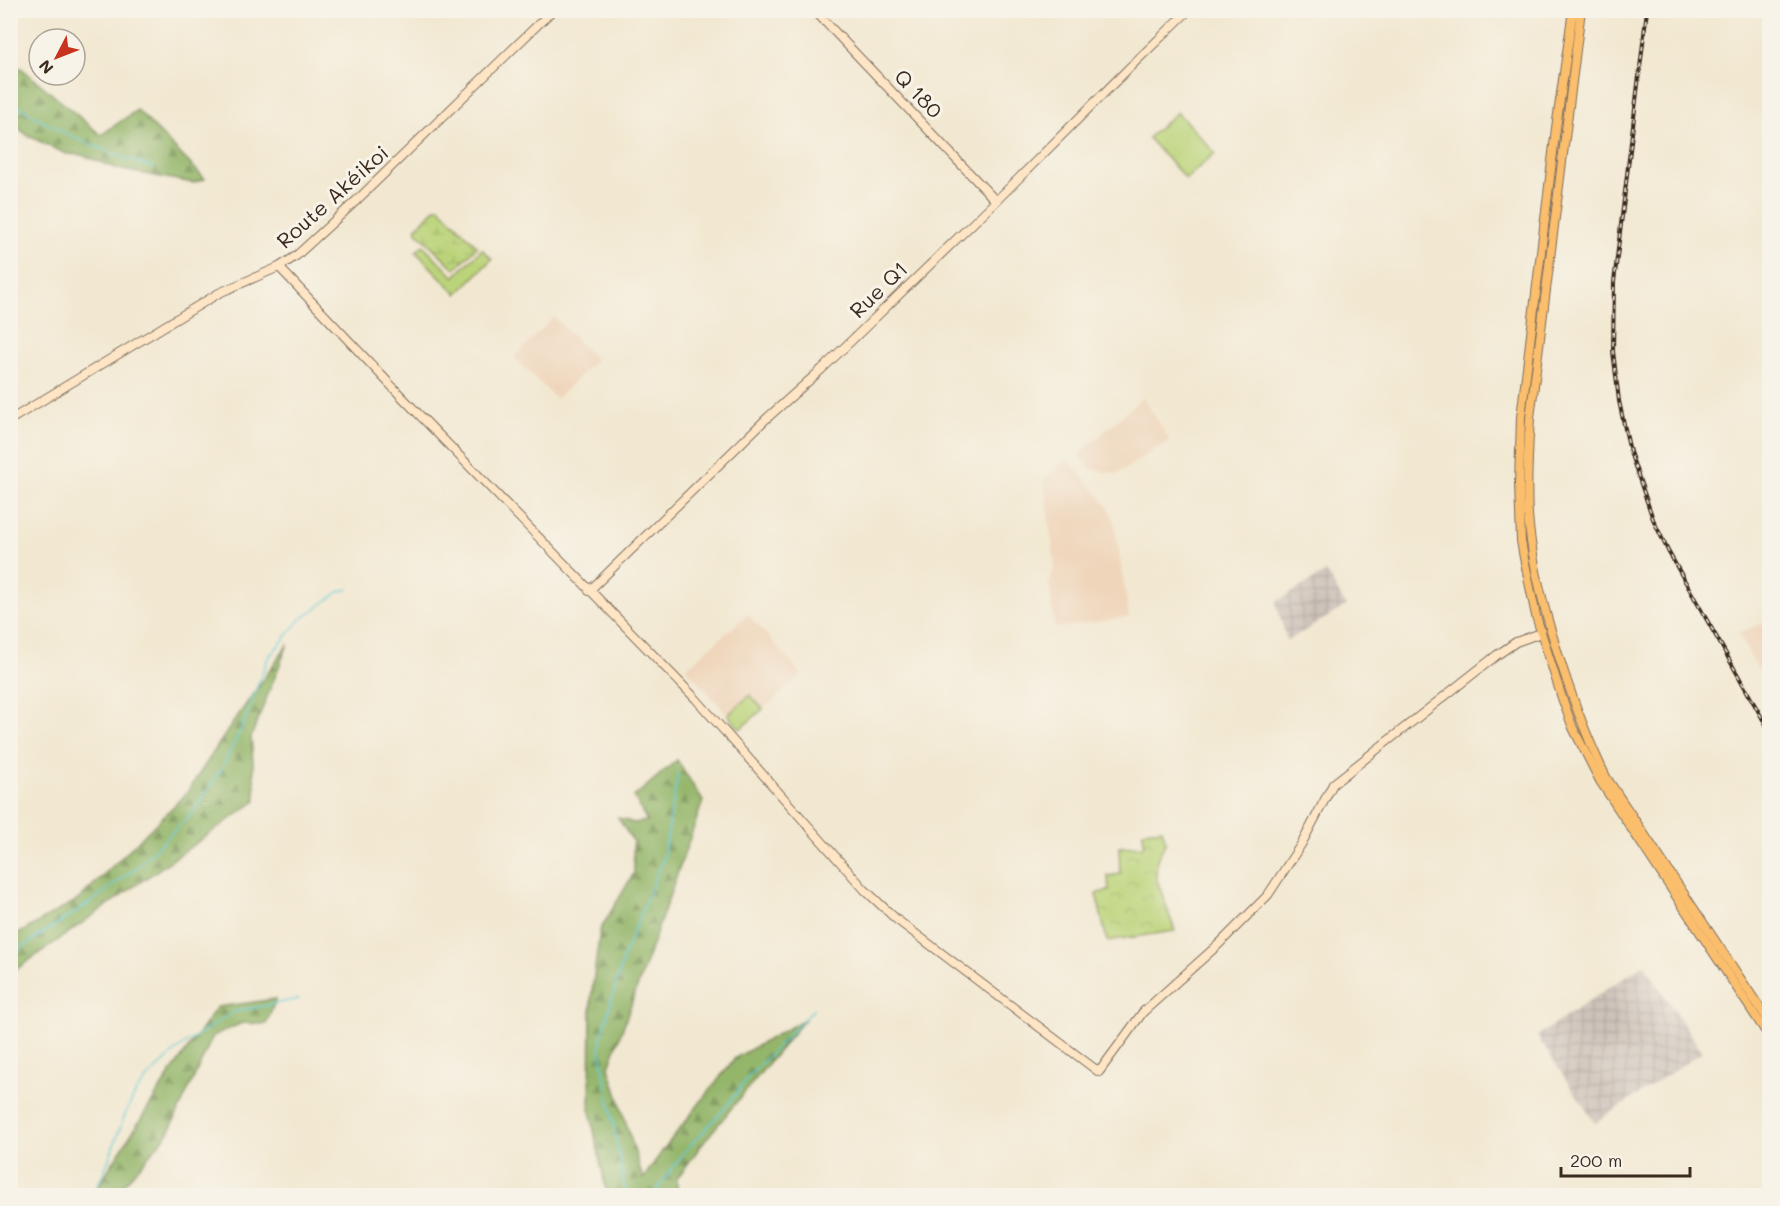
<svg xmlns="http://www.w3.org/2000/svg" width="1780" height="1206" font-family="Mali,sans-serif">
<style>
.built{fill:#efd6bb}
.industrial{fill:url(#industrial-grid)}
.forest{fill:url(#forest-firs);stroke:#687044;stroke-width:1.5}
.wetland{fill:url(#wetland-marsh);stroke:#7b7f4c;stroke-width:1.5}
.park{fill:url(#park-crowns);stroke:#7b7f4c;stroke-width:1.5}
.pitch{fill:#bbd47a;stroke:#7b7f4c;stroke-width:1.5}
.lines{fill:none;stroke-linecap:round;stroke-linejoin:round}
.stream{stroke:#5ecad5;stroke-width:1.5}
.secondary-casing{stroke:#7b6c5d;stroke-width:10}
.primary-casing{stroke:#7b6c5d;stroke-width:10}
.secondary{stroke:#fde5c5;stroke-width:8}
.primary{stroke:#fabe6d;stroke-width:8}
.rail-casing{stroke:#3b2a1e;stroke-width:4}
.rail{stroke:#f7f3e8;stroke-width:1.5;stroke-dasharray:4.5;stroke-linecap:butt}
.labels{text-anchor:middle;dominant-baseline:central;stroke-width:6;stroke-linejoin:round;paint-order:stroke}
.street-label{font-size:21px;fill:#3b2a1e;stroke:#f7f3e8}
</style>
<defs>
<pattern id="industrial-grid" width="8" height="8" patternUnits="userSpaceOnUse" patternTransform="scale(1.5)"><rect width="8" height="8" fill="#cdc2b9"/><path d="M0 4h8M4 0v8" fill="none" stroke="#b1a79f"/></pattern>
<pattern id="forest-firs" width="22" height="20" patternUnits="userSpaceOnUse" patternTransform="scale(1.5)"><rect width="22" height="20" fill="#94b66a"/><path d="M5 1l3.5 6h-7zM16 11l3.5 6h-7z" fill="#7a9457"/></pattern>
<pattern id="wetland-marsh" width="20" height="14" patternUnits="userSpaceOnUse" patternTransform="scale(1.5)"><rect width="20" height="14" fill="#bbd47a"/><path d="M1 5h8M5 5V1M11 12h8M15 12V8" fill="none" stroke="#a2b669"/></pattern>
<pattern id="park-crowns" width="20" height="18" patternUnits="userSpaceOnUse" patternTransform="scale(1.5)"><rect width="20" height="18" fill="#bbd47a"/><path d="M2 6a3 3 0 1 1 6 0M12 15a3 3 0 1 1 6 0" fill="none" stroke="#a2b669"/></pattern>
</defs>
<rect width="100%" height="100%" fill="#f7f3e8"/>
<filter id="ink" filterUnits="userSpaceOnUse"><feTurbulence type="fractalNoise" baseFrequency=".0167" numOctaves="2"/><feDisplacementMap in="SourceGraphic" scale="12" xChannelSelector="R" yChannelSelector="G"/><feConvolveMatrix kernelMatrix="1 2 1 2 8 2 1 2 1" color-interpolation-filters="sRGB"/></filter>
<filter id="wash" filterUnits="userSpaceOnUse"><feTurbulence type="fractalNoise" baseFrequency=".008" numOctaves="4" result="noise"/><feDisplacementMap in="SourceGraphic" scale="24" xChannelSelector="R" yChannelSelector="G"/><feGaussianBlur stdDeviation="1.35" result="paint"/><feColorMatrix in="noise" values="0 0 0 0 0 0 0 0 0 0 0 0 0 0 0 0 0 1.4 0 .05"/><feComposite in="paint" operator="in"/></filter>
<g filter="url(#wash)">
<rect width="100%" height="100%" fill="#f2e8d1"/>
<g class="built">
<polygon points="554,317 596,360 556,399 514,357"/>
<polygon points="1143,397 1170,441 1116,474 1090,469 1078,455"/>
<polygon points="1066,458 1102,499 1110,511 1115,525 1129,617 1055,628 1049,583 1055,567 1044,479"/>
<polygon points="748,614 802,675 740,729 686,668"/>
<polygon points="1769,621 1769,679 1765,682 1738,633"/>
</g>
<g class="industrial">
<polygon points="1326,572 1346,606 1287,641 1276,602"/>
<polygon points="1644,964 1702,1052 1595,1123 1537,1036"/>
</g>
<g class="forest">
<polygon points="11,65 21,68 101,135 137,110 205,179 193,183 118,169 82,155 66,154 27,135 17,127 11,126"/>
<polygon points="288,644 251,737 256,801 11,973 11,938 79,899 186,794 228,730"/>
<polygon points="677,760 703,801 609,1067 643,1179 663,1150 735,1058 805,1019 703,1143 676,1180 679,1195 607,1195 590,1111 591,999 600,930 634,873 633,841 618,818 634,823 647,821 634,797"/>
<polygon points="276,999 266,1024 242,1023 213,1036 169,1132 115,1195 92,1195 172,1071 217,1007"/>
</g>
<polygon class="wetland" points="437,207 439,207 477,246 477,247 455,269 418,233 416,228"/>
<polygon class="park" points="1162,829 1166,842 1157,859 1156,877 1175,931 1107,941 1096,893 1109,891 1108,876 1120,874 1119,847 1144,846 1143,831"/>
<g class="pitch">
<polygon points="1177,112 1215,153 1186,179 1148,138"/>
<polygon points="423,245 454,277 482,249 492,259 457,294 416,252"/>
<polygon points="750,695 763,709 740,729 728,715"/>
</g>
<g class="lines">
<g class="stream">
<path d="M10,100C53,132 104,151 154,168"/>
<polyline points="10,955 88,904 136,868 192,813 221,770 242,727 268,658 300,620 340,591 348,589"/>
<polyline points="92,1196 104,1172 126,1112 136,1092 147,1078 179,1048 233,1012 299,999"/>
<polyline points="626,1196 600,1049 601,1039 624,955 663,859 678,774"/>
<polyline points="652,1196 685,1151 725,1108 748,1077 814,1009"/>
</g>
</g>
</g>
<g filter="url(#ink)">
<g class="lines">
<defs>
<g id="secondary">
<polyline points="814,10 996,201"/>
<polyline points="279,267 402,397 696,699 865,890 896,919 1099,1072 1143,1012 1219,944 1268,895 1302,843 1333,784 1497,655 1516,642 1541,633"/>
<polyline points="10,420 219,293 279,267 296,256 357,200 553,10"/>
<polyline points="589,591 766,419 822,369 996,201 1129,68 1189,10"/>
</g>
<g id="primary">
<polyline points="1573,10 1556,128 1521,417 1519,484 1521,541 1524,558 1536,616 1562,698 1573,728 1600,781 1770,1038"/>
<path d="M1581,10L1530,418C1528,450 1526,482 1528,514C1531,558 1542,602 1555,644C1569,690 1585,734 1606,777L1770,1023"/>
</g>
</defs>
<use href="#secondary" class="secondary-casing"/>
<use href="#primary" class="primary-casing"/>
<use href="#secondary" class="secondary"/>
<use href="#primary" class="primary"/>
<defs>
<polyline id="rail" points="1647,10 1614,282 1613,351 1619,401 1630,452 1653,519 1668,551 1770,732"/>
</defs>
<use href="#rail" class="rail-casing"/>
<use href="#rail" class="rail"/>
</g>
</g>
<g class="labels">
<g class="street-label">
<text transform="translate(919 93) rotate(46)">Q 180</text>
<text transform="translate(332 196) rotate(-42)">Route Akéikoi</text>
<text transform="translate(878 289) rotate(-44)">Rue Q1</text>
</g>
</g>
<rect width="1780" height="1206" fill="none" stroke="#f7f3e8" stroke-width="36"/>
<g transform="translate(57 57) rotate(228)"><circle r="28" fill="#f7f3e8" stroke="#aca397" stroke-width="1.5"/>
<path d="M0-4.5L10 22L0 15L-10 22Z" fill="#c8321e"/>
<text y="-9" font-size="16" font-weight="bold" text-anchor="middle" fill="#3b2a1e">N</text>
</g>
<path d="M1561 1167v9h129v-9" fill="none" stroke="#3b2a1e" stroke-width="3"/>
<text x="1570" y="1167" font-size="18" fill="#3b2a1e" stroke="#f7f3e8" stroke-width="4.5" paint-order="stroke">200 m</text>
</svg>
